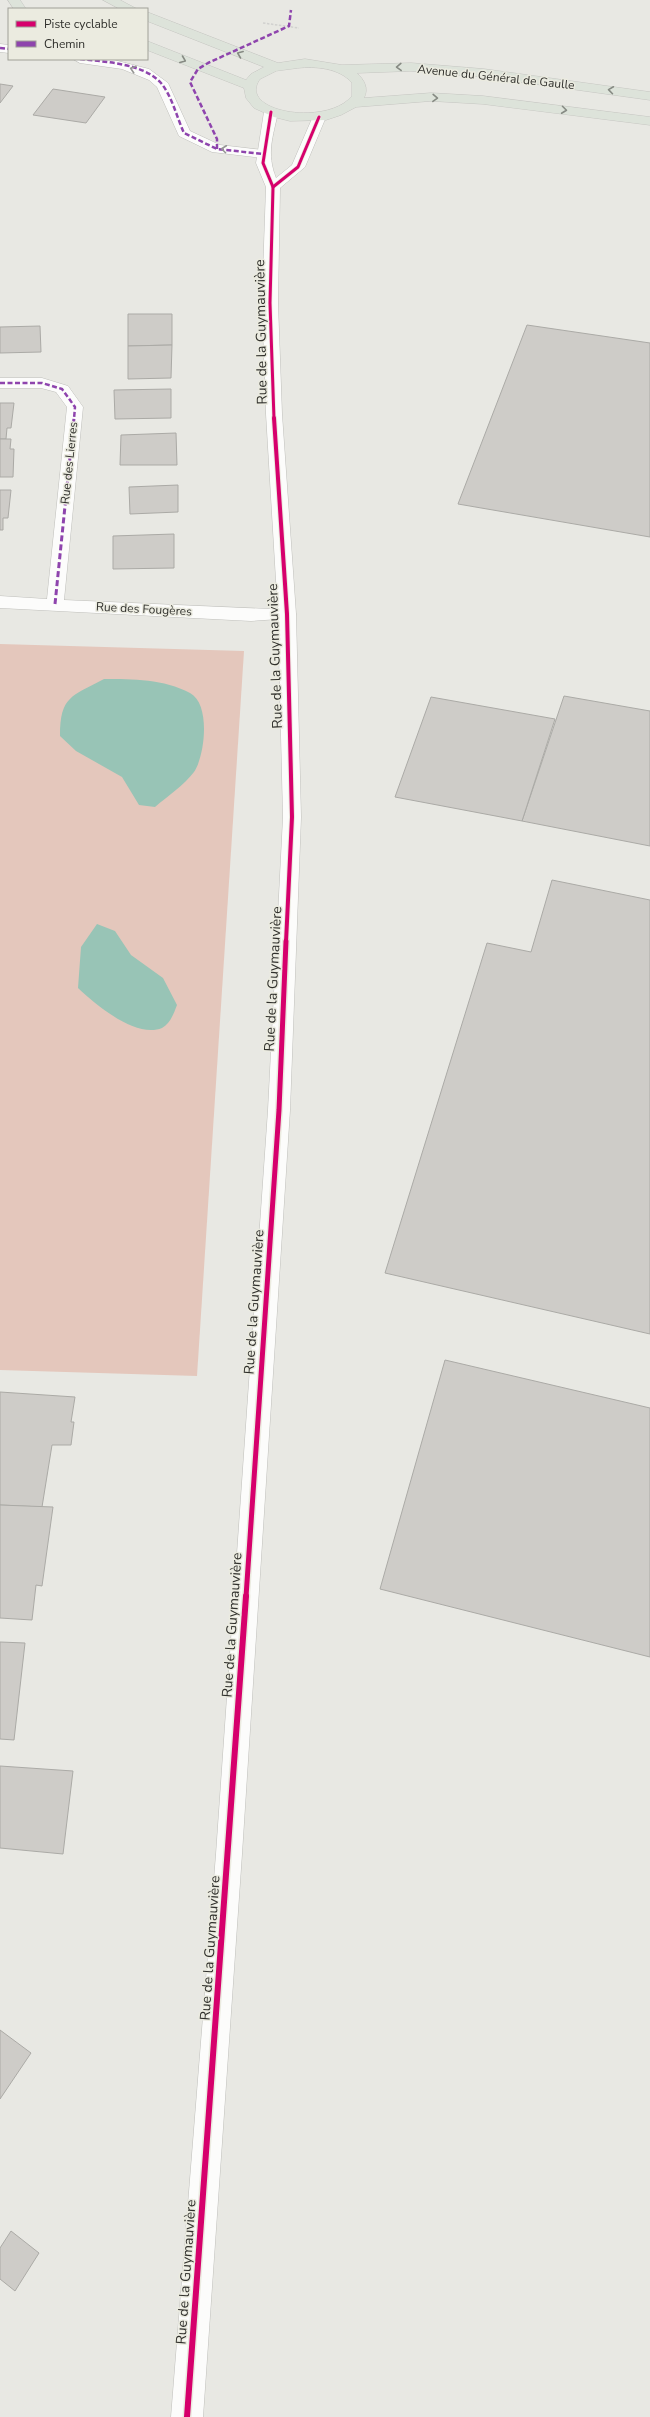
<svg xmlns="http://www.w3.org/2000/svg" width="650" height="2417" font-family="'Nunito Sans',sans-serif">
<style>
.green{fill:#e4c7bc}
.water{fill:#98c4b6}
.building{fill:#ceccc8;stroke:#abaaa6}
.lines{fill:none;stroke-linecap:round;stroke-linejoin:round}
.street-casing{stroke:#bfbfbb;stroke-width:1}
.secondary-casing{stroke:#bfbfbb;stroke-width:1}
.primary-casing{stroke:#c6c6c2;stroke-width:1}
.path{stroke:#d1d1cf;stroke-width:1.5;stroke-dasharray:2.5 1.5;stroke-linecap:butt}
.street{fill:#fcfcfb;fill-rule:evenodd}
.secondary{fill:#fcfcfb;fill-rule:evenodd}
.primary{fill:#dde3da;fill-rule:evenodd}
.quiet-far1{stroke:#8e44ad;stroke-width:2.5;stroke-dasharray:5 2.5;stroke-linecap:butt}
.quiet{stroke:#8e44ad;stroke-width:3;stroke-dasharray:6 3;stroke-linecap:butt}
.cycleway-far3-casing{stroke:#ebebe0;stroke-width:4.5}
.cycleway-far2-casing{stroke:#ebebe0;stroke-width:6}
.cycleway-far1-casing{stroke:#ebebe0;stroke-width:8}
.cycleway-casing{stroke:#ebebe0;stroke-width:9}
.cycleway-far3{stroke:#d6006c;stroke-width:3}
.cycleway-far2{stroke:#d6006c;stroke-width:4}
.cycleway-far1{stroke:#d6006c;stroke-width:5}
.cycleway{stroke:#d6006c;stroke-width:6}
.oneway{stroke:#868a83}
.oneway2{stroke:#969694}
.labels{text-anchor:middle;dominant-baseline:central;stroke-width:3;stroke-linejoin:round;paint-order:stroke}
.far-street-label{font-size:12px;fill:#30302c;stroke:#ebebe0}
.street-label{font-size:14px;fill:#30302c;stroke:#ebebe0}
</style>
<rect width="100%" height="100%" fill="#e8e8e3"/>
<polygon class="green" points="0,644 244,651 197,1376 0,1370"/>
<g class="water">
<path d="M104,679C133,679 164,679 190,693C211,704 205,756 194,772C184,785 168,796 155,807L139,805L122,777L76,751L60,736C60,696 72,696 104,679Z"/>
<path d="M97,924L115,931L131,955L163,978L177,1005C174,1013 170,1024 162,1028C136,1039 95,1004 78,988L81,947Z"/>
</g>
<g class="building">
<polygon points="0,84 13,86 0,103"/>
<polygon points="53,89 105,97 86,123 33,115"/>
<polygon points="128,314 172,314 172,345 128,346"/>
<polygon points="527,325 650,343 650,537 458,504"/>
<polygon points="40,326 41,352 0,353 0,327"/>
<polygon points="172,345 171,378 128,379 128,346"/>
<polygon points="171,389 171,418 115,419 114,390"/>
<polygon points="0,403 14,403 11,428 7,428 6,439 0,439"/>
<polygon points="176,433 177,465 120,465 121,435"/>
<polygon points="0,439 11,439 10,449 14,449 13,477 0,477"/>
<polygon points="178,485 178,512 130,514 129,487"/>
<polygon points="0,490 11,490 8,518 3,518 3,530 0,530"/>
<polygon points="174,534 174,568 113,569 113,536"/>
<polygon points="564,696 650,711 650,846 522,821"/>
<polygon points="431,697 555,719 522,821 395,797"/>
<polygon points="552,880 650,900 650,1334 385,1273 487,943 531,952"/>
<polygon points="445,1360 650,1408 650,1657 380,1589"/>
<polygon points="0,1392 75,1397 71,1422 74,1422 71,1445 52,1445 42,1507 0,1505"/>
<polygon points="0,1505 53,1507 42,1586 36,1585 32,1620 0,1618"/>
<polygon points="0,1642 25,1643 14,1740 0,1739"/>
<polygon points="0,1766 73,1771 63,1854 0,1848"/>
<polygon points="0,2030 31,2053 0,2099"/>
<polygon points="11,2231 39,2253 15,2291 0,2279 0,2248"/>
</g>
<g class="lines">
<defs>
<g id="street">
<polygon points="0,44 9,45 9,53 0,52"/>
<polygon points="73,59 110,59 149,69 168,83 190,131 220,145 263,150 270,154 263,158 212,152 179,136 157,87 149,80 122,69 80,63"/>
<polygon points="0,378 42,378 68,386 83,407 64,600 293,610 296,614 293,618 251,621 0,608 0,596 47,599 67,407 56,392 41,388 0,388"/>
</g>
<path id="secondary" d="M271,108L278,112C273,137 266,153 276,178L292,165L314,114H324L326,117L305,167L280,188L278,303L282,414L296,614L301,817L290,1110L242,1854L203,2417H171L216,1854L268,1110L283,817L278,614L266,414L262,303L266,187L256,163L264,112Z"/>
<g id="primary">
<polygon points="8,0 20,0 26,9 14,9"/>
<polygon points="103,0 120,0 137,9 120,9"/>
<path d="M147,12L278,63L305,59L342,65L411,63L484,69L650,92V100L484,77L411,71L357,73C364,80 369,88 364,98L431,93L483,96L650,117V125L483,104L431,101L356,107L341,115L326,120L290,121L274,117L254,108L246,98L244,88L147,50V41L246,80L251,74L264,67L147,21ZM298,68C315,66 340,68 352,83V96C327,127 236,112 260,79L276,71Z"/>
</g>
</defs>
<use href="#street" class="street-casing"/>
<use href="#secondary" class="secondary-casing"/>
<use href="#primary" class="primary-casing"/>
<polyline class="path" points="263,23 299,28"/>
<use href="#street" class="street"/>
<use href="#secondary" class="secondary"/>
<use href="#primary" class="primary"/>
<g class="quiet-far1">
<polyline points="0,48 9,49"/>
<path d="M80,59C105,62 143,63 161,83C172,96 177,118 184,133L217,149L263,154"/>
<polyline points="217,149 217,139 190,82 198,69 208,63 289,26 291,10"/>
<polyline points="0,383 42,383 62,389 75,407 74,419"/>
</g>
<polyline class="quiet" points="55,604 74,418"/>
<defs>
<g id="cycleway-far3">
<polyline points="271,112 263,163 273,187 270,303 274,419"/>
<polyline points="273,187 298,167 319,117"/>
</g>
<polyline id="cycleway-far2" points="274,418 287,614 292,817 286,942"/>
<polyline id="cycleway-far1" points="246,1597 279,1110 286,941"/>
<polyline id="cycleway" points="187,2417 246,1596"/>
</defs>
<use href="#cycleway-far3" class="cycleway-far3-casing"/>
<use href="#cycleway-far2" class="cycleway-far2-casing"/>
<use href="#cycleway-far1" class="cycleway-far1-casing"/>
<use href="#cycleway" class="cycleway-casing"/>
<use href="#cycleway-far3" class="cycleway-far3"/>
<use href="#cycleway-far2" class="cycleway-far2"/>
<use href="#cycleway-far1" class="cycleway-far1"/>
<use href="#cycleway" class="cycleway"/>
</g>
<defs><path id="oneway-chevron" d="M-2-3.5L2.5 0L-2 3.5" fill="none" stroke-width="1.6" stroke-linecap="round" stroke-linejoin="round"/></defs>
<g class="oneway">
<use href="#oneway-chevron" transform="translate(240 54) rotate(-158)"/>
<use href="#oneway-chevron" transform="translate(183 60) rotate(22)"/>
<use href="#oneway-chevron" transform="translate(399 67) rotate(178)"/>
<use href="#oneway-chevron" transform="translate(611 90) rotate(-172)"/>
<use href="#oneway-chevron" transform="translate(435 98) rotate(2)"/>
<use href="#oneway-chevron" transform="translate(564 110) rotate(7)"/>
</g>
<g class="oneway2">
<use href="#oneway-chevron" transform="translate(133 69) rotate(-162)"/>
<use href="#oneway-chevron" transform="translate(224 149) rotate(-173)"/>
</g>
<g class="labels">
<g class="far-street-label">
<text transform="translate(496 77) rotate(6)">Avenue du Général de Gaulle</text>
<text transform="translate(69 463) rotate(-84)">Rue des Lierres</text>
<text transform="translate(144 609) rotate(3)">Rue des Fougères</text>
</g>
<g class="street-label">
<text transform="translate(261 332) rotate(-91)">Rue de la Guymauvière</text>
<text transform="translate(275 656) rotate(-92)">Rue de la Guymauvière</text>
<text transform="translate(273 979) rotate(-87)">Rue de la Guymauvière</text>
<text transform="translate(254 1302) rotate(-86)">Rue de la Guymauvière</text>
<text transform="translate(232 1625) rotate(-86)">Rue de la Guymauvière</text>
<text transform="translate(210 1948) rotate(-86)">Rue de la Guymauvière</text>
<text transform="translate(186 2272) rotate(-86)">Rue de la Guymauvière</text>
</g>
</g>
<rect x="8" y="8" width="140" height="52" fill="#ebebe0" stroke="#a0a098"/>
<rect x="16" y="21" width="20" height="6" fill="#d6006c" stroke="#a0a098"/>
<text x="44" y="28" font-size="12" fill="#30302c">Piste cyclable</text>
<rect x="16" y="41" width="20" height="6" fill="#8e44ad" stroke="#a0a098"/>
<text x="44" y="48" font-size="12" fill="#30302c">Chemin</text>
</svg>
